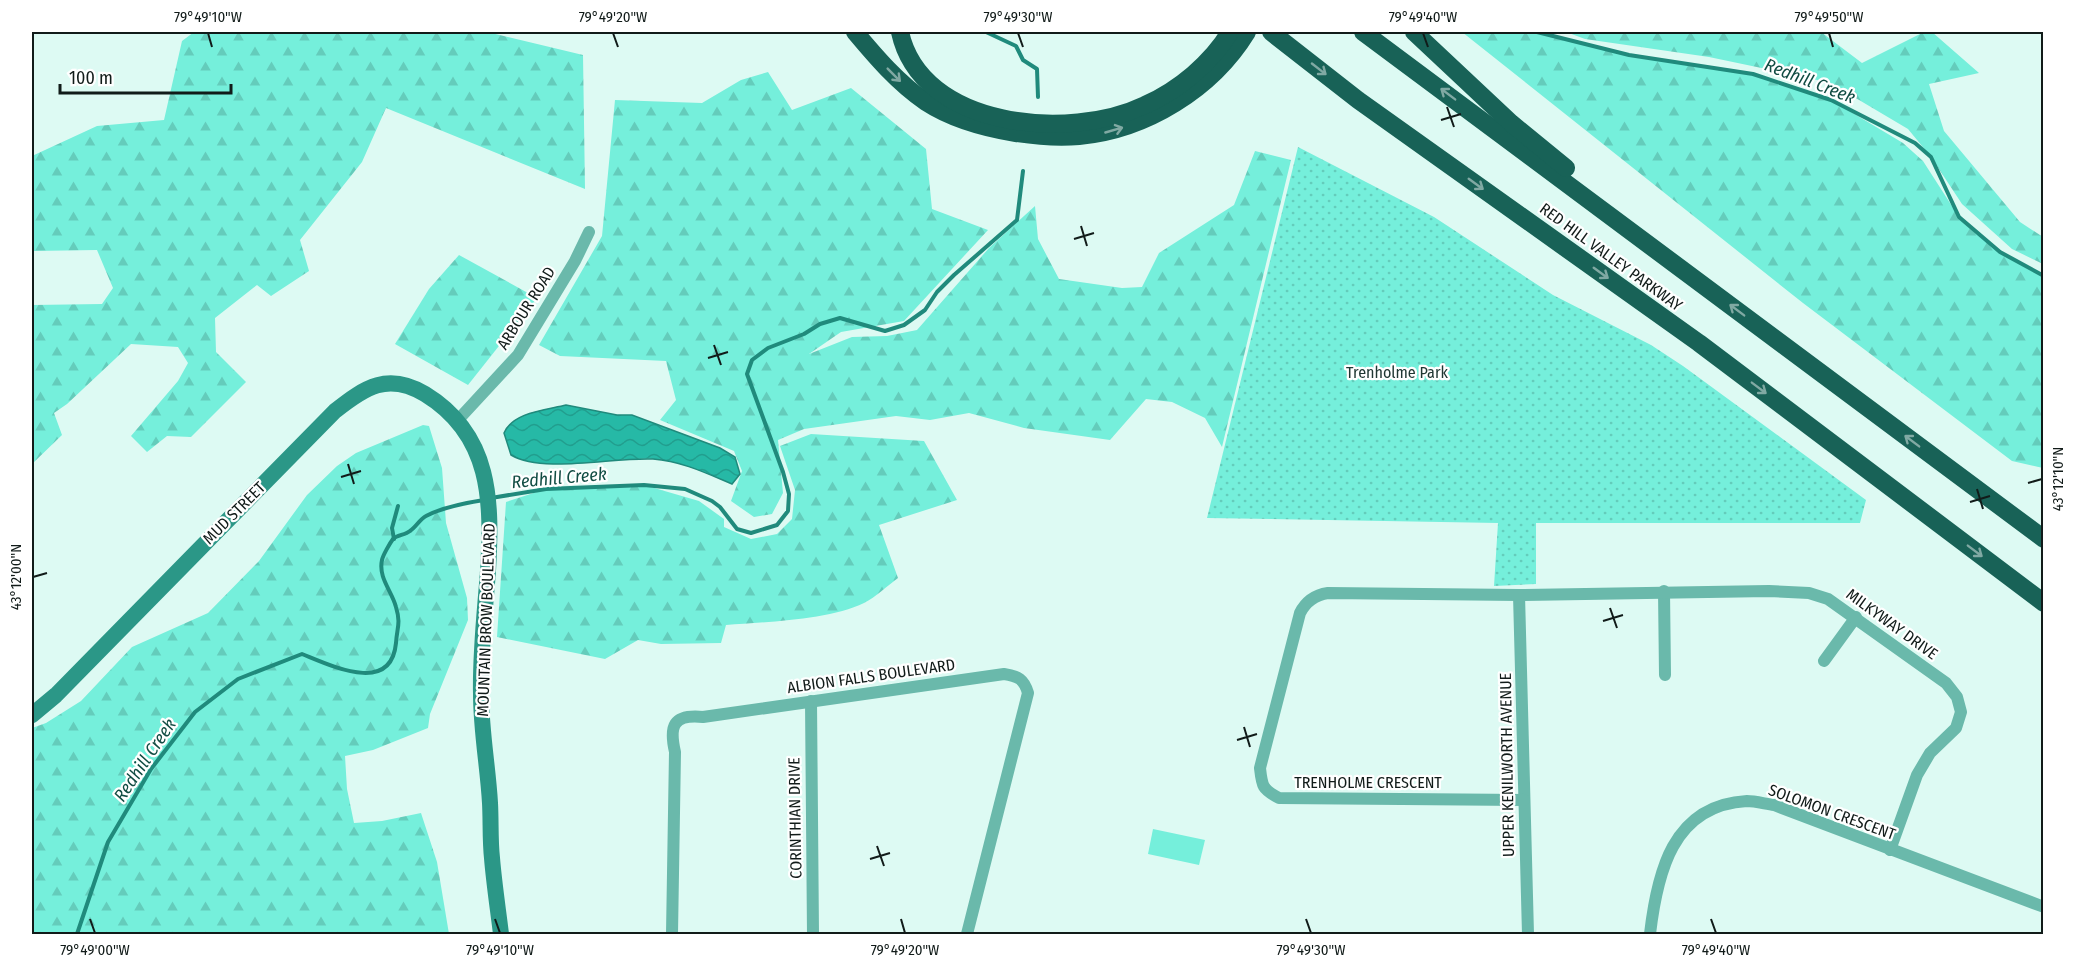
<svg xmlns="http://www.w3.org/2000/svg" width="2075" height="966" font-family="'Fira Sans Condensed',sans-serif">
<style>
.green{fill:#75efdb}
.forest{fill:url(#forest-firs)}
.park{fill:url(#park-dots)}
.water{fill:url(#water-waves);stroke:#208a7c;stroke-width:1.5}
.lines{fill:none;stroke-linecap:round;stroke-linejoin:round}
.stream{stroke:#208a7c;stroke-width:4}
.street{stroke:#6ab9ab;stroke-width:12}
.secondary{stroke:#2b9787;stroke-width:16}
.highway{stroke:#186257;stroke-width:18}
.oneway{stroke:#80a9a3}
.ticks{fill:none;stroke:#111b19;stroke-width:2}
.labels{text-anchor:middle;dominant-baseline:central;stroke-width:4.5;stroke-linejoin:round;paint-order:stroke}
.street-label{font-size:16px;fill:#111b19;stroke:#fff}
.park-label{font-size:16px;fill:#203733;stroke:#fff}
.water-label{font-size:18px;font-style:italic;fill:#114c43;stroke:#fff}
.neatline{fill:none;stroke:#111b19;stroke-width:2}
.ticks-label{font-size:15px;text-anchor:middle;fill:#111b19}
</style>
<defs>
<pattern id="forest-firs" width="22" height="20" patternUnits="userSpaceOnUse" patternTransform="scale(1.5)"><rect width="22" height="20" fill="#75efdb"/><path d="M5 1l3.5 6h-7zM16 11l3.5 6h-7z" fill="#64ccbb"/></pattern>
<pattern id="park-dots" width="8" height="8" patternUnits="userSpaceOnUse" patternTransform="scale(1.5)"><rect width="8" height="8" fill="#75efdb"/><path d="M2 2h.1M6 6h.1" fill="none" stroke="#64ccbb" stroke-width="1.8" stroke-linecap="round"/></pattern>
<pattern id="water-waves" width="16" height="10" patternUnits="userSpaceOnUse" patternTransform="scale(1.5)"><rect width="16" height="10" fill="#26b9a6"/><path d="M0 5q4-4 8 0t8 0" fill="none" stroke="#219e8e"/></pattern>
</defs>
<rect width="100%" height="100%" fill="#ddfaf3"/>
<polygon class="green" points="1153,829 1205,840 1199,865 1148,854"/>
<g class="forest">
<polygon points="194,32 487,32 583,55 585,189 386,108 362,162 300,240 309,271 271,296 257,285 215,318 216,352 246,382 191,437 167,436 147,452 131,436 178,381 188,363 178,347 131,344 67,404 54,413 62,435 32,464 32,305 102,304 113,288 97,250 32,251 32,156 97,126 164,120 182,41"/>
<polygon points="1462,32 1537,32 1629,55 1753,74 1831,100 1903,143 1923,161 1959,217 2000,252 2043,276 2043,468 2012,461 1803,303"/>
<polygon points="1566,32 1821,32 1862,63 1924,32 1932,32 1979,73 1929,84 1944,131 2020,222 2043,237 2043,264 2012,249 1962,204 1931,157 1908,129 1854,97 1817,80 1771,70 1709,57 1585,39"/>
<polygon points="768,72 792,110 851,88 926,149 932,209 988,230 904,321 841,332 809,354 852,337 887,336 917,330 989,248 1035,206 1038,239 1059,279 1122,288 1142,287 1159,253 1234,205 1255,151 1291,160 1222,447 1205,418 1172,402 1146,399 1110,440 1024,428 969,413 930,420 896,416 804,429 778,440 783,493 772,514 754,517 731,501 742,471 734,451 660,420 676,400 666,361 560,356 539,345 602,236 615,100 702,103 741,80"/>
<polygon points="459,255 537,298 468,385 395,344 429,289"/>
<polygon points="423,425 429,426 442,468 446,523 467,598 468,620 430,714 428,728 373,750 345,756 347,789 354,823 382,821 421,813 437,862 449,934 32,934 32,728 46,723 81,701 132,647 208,613 259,561 307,495 337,466 356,453"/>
<path d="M811,434L924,441L957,500L879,525L898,578C887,586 876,597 864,603C829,620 765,622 726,625L721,643L661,644L638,640L605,659L497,637L506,502L546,489L644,485L699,501L724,519V527L751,539L777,534L792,519L795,490L780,446Z"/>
</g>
<polygon class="park" points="1298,147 1434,217 1553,295 1651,345 1683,366 1866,500 1860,523 1536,523 1536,584 1494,586 1498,523 1207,518"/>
<path class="water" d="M566,405L617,415H632L720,448L735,457L740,474L732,484C706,473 681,461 653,459C613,457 543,474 511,455L504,433C513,412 546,410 566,405Z"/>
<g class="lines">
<g class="stream">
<polyline points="986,32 1016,46 1023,60 1037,69 1038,97"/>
<polyline points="1537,32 1629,55 1753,74 1831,100 1915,143 1931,157 1959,217 2000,252 2044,276"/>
<polyline points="491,498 546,489 644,485 685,489 712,501 720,507 737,529 751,533 777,525 788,511 789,494 783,472 747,374 752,360 768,348 804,334 820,324 840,318 885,331 904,325 925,310 937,292 954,275 1017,220 1023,171"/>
<polyline points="394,539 392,528 398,506"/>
<path d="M77,934L108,842L151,769L195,712L238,679L302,654C332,666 391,695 396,643C397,627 401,624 396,607C392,591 378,578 382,560C383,555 390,543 393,539C397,535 405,535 410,531C416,527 420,519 426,516C443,507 465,503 484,500"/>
</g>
<g class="street">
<polyline points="457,421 518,355 575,261 589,232"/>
<polyline points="1664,591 1665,675"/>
<polyline points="1519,595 1528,934"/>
<polyline points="1824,661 1856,617"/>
<polyline points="811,701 813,934"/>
<path d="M1524,800L1279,798C1262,789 1262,786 1260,768L1300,613C1306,601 1315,595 1328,593L1519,595L1769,591L1809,593L1828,599L1946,683L1957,697L1961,712L1956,728L1930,753L1917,775L1890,850"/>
<path d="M672,934L675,752C669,726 673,714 703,717L1004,674C1018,676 1024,679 1028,693L967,934"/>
<path d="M1650,934C1657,874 1672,805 1747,801C1755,801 1766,804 1774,805L2044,907"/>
</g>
<path class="secondary" d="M32,715L56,695L335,411C365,387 388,372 425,394C492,435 492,502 488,571C485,612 480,653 481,694C481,731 488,767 490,803C491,821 490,840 492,858C494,883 498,909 501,934"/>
<g class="highway">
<path d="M855,32C876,57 898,83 926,102C952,119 985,128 1016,133C1036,136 1058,138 1079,136C1146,130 1212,89 1247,32"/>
<path d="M900,32C921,129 1070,141 1145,105C1179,90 1211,63 1230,32"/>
<polyline points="1271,32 1358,100 1699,343 2044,603"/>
<polyline points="1363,32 2044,539"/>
<polyline points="1414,32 1511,123 1566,168"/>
</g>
</g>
<defs><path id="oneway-shaft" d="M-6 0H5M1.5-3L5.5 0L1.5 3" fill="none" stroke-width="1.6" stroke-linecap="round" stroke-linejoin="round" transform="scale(1.5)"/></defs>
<g class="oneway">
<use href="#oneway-shaft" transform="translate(1319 69) rotate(38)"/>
<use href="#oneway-shaft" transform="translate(894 75) rotate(45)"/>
<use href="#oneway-shaft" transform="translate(1448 94) rotate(-143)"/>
<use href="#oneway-shaft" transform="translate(1114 130) rotate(-16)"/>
<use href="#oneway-shaft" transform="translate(1476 184) rotate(36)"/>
<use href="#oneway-shaft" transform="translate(1601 273) rotate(36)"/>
<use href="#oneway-shaft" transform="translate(1737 310) rotate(-143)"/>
<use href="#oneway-shaft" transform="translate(1759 388) rotate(37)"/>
<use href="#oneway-shaft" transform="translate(1912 441) rotate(-143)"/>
<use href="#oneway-shaft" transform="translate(1975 551) rotate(37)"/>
</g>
<path class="ticks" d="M208,33L212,47M613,33L618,47M1018,33L1023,47M1423,33L1428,47M1829,33L1833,47M1447,107L1454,127M1441,120L1461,114M1081,226L1087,246M1074,239L1094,233M714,345L721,365M708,358L728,352M348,464L354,484M341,477L361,471M2028,483L2042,479M1977,489L1983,509M1970,502L1990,496M33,577L47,573M1610,608L1617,628M1603,621L1623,615M1244,727L1250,747M1237,740L1257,734M877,846L884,866M870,859L890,853M90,919L95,933M495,919L500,933M901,919L905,933M1306,919L1311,933M1711,919L1716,933"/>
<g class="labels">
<g class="street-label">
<text transform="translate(1611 257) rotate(36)">RED HILL VALLEY PARKWAY</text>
<text transform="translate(526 308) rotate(-58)">ARBOUR ROAD</text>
<text transform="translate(234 513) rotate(-45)">MUD STREET</text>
<text transform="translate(486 620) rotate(-88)">MOUNTAIN BROW BOULEVARD</text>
<text transform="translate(1892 624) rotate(36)">MILKYWAY DRIVE</text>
<text transform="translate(871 676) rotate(-8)">ALBION FALLS BOULEVARD</text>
<text transform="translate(1507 765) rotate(-91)">UPPER KENILWORTH AVENUE</text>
<text x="1368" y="782">TRENHOLME CRESCENT</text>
<text transform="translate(1832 812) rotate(20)">SOLOMON CRESCENT</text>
<text transform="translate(795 818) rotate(-91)">CORINTHIAN DRIVE</text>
</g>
<g class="park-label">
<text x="1397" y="372">Trenholme Park</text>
</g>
<g class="water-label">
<text transform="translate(1810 81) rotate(21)">Redhill Creek</text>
<text transform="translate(559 478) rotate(-5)">Redhill Creek</text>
<text transform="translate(145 760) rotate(-56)">Redhill Creek</text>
</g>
</g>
<rect width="2075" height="966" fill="none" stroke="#ffffff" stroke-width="66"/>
<path d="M60 84v9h171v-9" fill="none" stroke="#111b19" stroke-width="3"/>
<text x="69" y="84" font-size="18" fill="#111b19" stroke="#ffffff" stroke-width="4.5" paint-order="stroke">100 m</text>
<rect x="33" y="33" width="2009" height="900" class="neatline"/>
<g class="ticks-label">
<text x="208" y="22">79°49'10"W</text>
<text x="613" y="22">79°49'20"W</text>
<text x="1018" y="22">79°49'30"W</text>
<text x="1423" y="22">79°49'40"W</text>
<text x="1829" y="22">79°49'50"W</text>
<text transform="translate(2058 479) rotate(-90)" y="5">43°12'10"N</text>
<text transform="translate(16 577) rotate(-90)" y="5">43°12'00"N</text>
<text x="95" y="955">79°49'00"W</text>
<text x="500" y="955">79°49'10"W</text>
<text x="905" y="955">79°49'20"W</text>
<text x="1311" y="955">79°49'30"W</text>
<text x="1716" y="955">79°49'40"W</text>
</g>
</svg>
